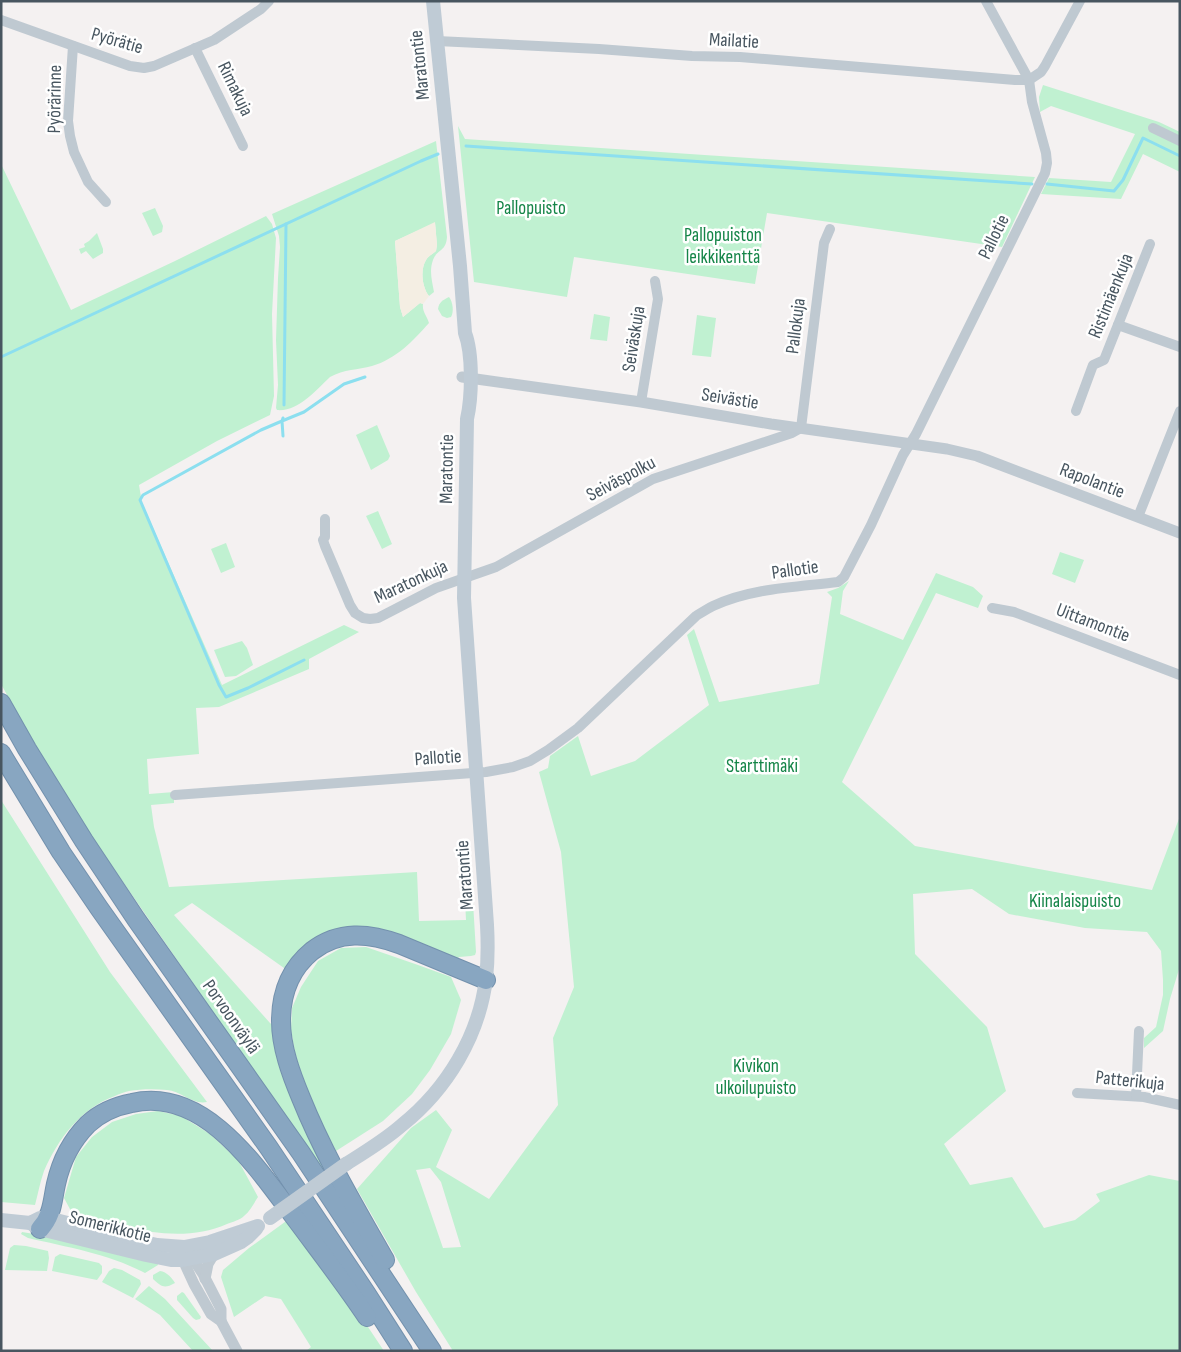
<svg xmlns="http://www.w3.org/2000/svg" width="1181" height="1352" font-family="'Sofia Sans Condensed',sans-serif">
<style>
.green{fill:#c0f1d1;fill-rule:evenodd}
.sand{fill:#f4eee3}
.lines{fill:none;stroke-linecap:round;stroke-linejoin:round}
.stream{stroke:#8cdfef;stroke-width:3}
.motorway-casing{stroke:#7391ad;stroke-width:20}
.minor{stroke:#bfc9d1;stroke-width:10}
.tertiary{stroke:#bfc9d1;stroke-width:11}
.secondary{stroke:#bfcbd5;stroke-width:14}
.motorway{stroke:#88a6c1;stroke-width:18}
.secondary-bridge{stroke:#bfcbd5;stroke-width:14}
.labels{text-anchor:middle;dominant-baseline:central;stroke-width:5;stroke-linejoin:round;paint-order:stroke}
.street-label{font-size:19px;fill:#485660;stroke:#fff}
.park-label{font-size:19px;fill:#158548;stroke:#fff}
</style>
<rect width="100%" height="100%" fill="#f4f1f1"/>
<g class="green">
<polygon points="1043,85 1159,122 1180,132 1180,172 1143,154 1121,199 1041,194 1049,178 1111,182 1135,134 1051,106 1040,112 1039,97"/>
<polygon points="458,126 465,139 1035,177 1002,247 767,213 755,284 574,257 567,297 474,282"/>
<path d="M436,141L447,237C446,252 437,249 433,260C429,271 432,281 434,292L429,296C422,287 420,270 426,260C428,256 433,254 436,251L437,245L435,223L395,241L400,307L403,317L420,303L423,304C422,312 427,316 429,323C413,341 396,359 372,366C358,370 344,369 330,377C316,390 298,412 277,410L276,408L278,385L276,340L278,278L280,247L279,236L272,214Z"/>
<polygon points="1,164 71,310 175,261 266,216 272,224 276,238 272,314 274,396 270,415 217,441 139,485 142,503 222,685 344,625 359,632 309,659 309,669 219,707 196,708 199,754 147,759 149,794 174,792 174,803 151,805 154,827 169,887 417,872 419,921 466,920 465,900 470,900 473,902 476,952 475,955 471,956 459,957 456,960 408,943 318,942 284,968 192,903 174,915 270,1023 278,1029 328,1165 322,1169 96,843 27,731 1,684"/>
<polygon points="155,208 163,226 162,232 153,236 142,213"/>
<polygon points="97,233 103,249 103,253 93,259 86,251 81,254 79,249 85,247 84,244 89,241"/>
<path d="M449,297C453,302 454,312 451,317L447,318L442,316L438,309C439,302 443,300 449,297Z"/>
<polygon points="594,314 610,317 607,341 590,339"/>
<polygon points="697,315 716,318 711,357 692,355"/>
<polygon points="377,425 390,456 388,460 371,470 356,435"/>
<polygon points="378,511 392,544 382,549 366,516"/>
<polygon points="226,543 235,567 221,573 211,549"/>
<polygon points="1060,552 1084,560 1075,583 1052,574"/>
<path d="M936,573L973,587L983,596L978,608L936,593L842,782L915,846L1152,890L1180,816V966L1170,999L1163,1031L1144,1048V1038L1156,1027L1163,995V980L1161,951L1147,932L1085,928L1009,914L972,889L913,894L915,954L987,1027L1006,1091L944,1144L970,1185L1012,1177L1044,1228L1075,1220L1100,1201L1096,1194L1149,1175L1180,1181V1351H453L416,1292L357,1189L411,1128L436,1110L452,1130L436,1167L489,1199L558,1105L553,1038L574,987L561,852L539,772L548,768L550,756L578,736L591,776L635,761L709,705L687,635L694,629L719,702L819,684L832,597L827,592L838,588L849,581L843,591L840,614L903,640ZM430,1168L441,1182L461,1247L443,1248L416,1170Z"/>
<polygon points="242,641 247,648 253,665 236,676 225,677 214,650"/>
<path d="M1,800L110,972L207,1102C192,1105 181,1091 167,1090C155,1089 141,1089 129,1091C124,1092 119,1094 115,1096C81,1108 58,1139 44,1171C40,1182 38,1194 35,1205L1,1202Z"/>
<polygon points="366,947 418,965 451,977 461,1000 451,1034 430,1070 412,1094 383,1121 336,1151 310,1101 295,1053 291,1030 292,1008 301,987 318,961 341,948"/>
<path d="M158,1111L181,1116L210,1134L238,1160L258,1197C254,1203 250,1211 244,1216C240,1220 232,1222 227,1224C177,1246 120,1226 71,1211L64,1198L76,1157L92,1137L112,1122L136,1114Z"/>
<polygon points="289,1219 356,1309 384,1351 306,1351 311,1347 281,1299 265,1296 234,1317 221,1277 223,1270 249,1248"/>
<path d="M22,1232L59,1238L157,1262L158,1265L145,1273C109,1254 67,1247 28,1238L21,1234Z"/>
<polygon points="14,1245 26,1246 48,1251 49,1258 47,1271 5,1270 10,1248"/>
<polygon points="60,1254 99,1263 102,1266 102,1273 97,1280 52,1271 55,1257"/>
<polygon points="114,1268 122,1270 140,1280 141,1284 133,1298 102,1282 109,1271"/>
<path d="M160,1271C167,1272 172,1278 175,1283C164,1289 162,1287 153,1279V1275Z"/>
<polygon points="149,1286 165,1299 213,1351 193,1351 160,1315 135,1299"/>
<polygon points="182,1292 184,1293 201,1317 200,1319 196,1320 193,1318 177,1300 177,1296"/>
</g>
<path class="sand" d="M435,222L437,245L436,251C433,254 428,256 426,260C420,270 422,287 429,296L423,304L420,303L403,317L400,307L395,241Z"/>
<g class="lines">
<g class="stream">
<polyline points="466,146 1032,184"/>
<polyline points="1047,184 1114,191 1123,180 1143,138 1180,156"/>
<polyline points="1,357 421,161 438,154"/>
<polyline points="284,405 286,224"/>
<polyline points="283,418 282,421 261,430 143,495 140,500 219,685 226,697 248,688 304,660"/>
<polyline points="283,436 282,421 304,412 344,384 365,377"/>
</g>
<defs>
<g id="motorway">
<polyline points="1,703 27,749 84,841 136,919 301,1153 432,1351"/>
<polyline points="1,753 61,852 99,908 269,1148 366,1293 403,1351"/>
<path d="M40,1229C53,1214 52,1202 56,1184C61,1161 71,1141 88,1124C100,1113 116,1106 132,1103C206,1086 259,1171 298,1222C321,1253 345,1284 367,1317"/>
<path d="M385,1260C355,1207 324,1155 301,1098C291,1074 281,1047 281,1021C281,993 290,969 312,951C339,930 369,933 399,944L486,980"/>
</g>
</defs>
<use href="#motorway" class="motorway-casing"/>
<g class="minor">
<polyline points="1,20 130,66 144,68 154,66 214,40 261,9 269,1"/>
<polyline points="437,41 599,49 692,56 740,57 1015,80 1029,80 1041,72 1045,66 1080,1"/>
<polyline points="73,46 68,121 70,136 74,152 88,182 106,202"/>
<polyline points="195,48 243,146"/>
<polyline points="1153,128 1180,141"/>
<polyline points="1118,325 1180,347"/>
<polyline points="641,402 658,299 655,281"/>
<polyline points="1076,411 1093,365 1104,360 1150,244"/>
<polyline points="1138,517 1180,411"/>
<polyline points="325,519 325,537 323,540 325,546 350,605 355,613 363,618 370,619 378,618 436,588 496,567 653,479 792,433 801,428 824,243 830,229"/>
<polyline points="992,608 1014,612 1180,675"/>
<path d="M175,795L486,772L513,767L530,761L548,750L578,728L696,616C701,613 707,609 713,606C751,588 797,587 838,582L844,577L871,525L903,455L916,434L1045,173L1047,163L1046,153L1032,102L1029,80L986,1"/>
<polyline points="1077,1093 1144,1097 1180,1105"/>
<polyline points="1136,1096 1139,1031"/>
</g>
<g class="tertiary">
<polyline points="462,377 641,402 771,424 947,449 977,456 1180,533"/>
<polyline points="184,1253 183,1260 194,1284 211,1314 221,1321 237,1351"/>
<polyline points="189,1253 203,1274 221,1309 221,1321"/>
<polyline points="205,1279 208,1264 214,1254"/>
</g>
<g class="secondary">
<path d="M346,1164C365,1152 385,1140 402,1125C447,1089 479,1036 486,979C488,961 488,943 487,925L464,598L467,419C472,397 473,354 465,333L460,266L433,1"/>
<polyline points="1,1220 30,1223 40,1218 48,1218 118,1236 157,1245 184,1247 210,1242 258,1226"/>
<polyline points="33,1225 40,1229 146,1255 171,1260 183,1260 214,1254 241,1242 248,1237 256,1229"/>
</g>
<use href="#motorway" class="motorway"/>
<polyline class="secondary-bridge" points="270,1218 346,1164"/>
</g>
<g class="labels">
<g class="street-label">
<text transform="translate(117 41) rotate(16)">Pyörätie</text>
<text transform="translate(734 41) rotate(3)">Mailatie</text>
<text transform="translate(420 65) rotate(-96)">Maratontie</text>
<text transform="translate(235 89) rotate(64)">Rimakuja</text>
<text transform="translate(55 99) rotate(-89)">Pyörärinne</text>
<text transform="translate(994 237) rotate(-64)">Pallotie</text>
<text transform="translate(1111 296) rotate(-68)">Ristimäenkuja</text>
<text transform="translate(796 326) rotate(-83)">Pallokuja</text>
<text transform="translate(634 339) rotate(-81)">Seiväskuja</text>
<text transform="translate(730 399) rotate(9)">Seivästie</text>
<text transform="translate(447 469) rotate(-89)">Maratontie</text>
<text transform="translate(621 479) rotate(-28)">Seiväspolku</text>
<text transform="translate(1092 481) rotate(21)">Rapolantie</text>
<text transform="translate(795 570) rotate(-8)">Pallotie</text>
<text transform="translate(411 582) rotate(-25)">Maratonkuja</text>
<text transform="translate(1093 623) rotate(21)">Uittamontie</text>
<text transform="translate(438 758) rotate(-4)">Pallotie</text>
<text transform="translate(465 875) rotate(-94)">Maratontie</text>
<text transform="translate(231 1017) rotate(55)">Porvoonväylä</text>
<text transform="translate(1130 1081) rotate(6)">Patterikuja</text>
<text transform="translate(110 1227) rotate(14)">Somerikkotie</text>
</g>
<g class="park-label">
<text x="531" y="208">Pallopuisto</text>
<text x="723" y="235">Pallopuiston<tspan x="723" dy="22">leikkikenttä</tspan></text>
<text x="762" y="766">Starttimäki</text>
<text x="1075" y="901">Kiinalaispuisto</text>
<text x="756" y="1066">Kivikon<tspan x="756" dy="22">ulkoilupuisto</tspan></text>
</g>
</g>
<rect width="1181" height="1352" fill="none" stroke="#485660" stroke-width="5"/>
</svg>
